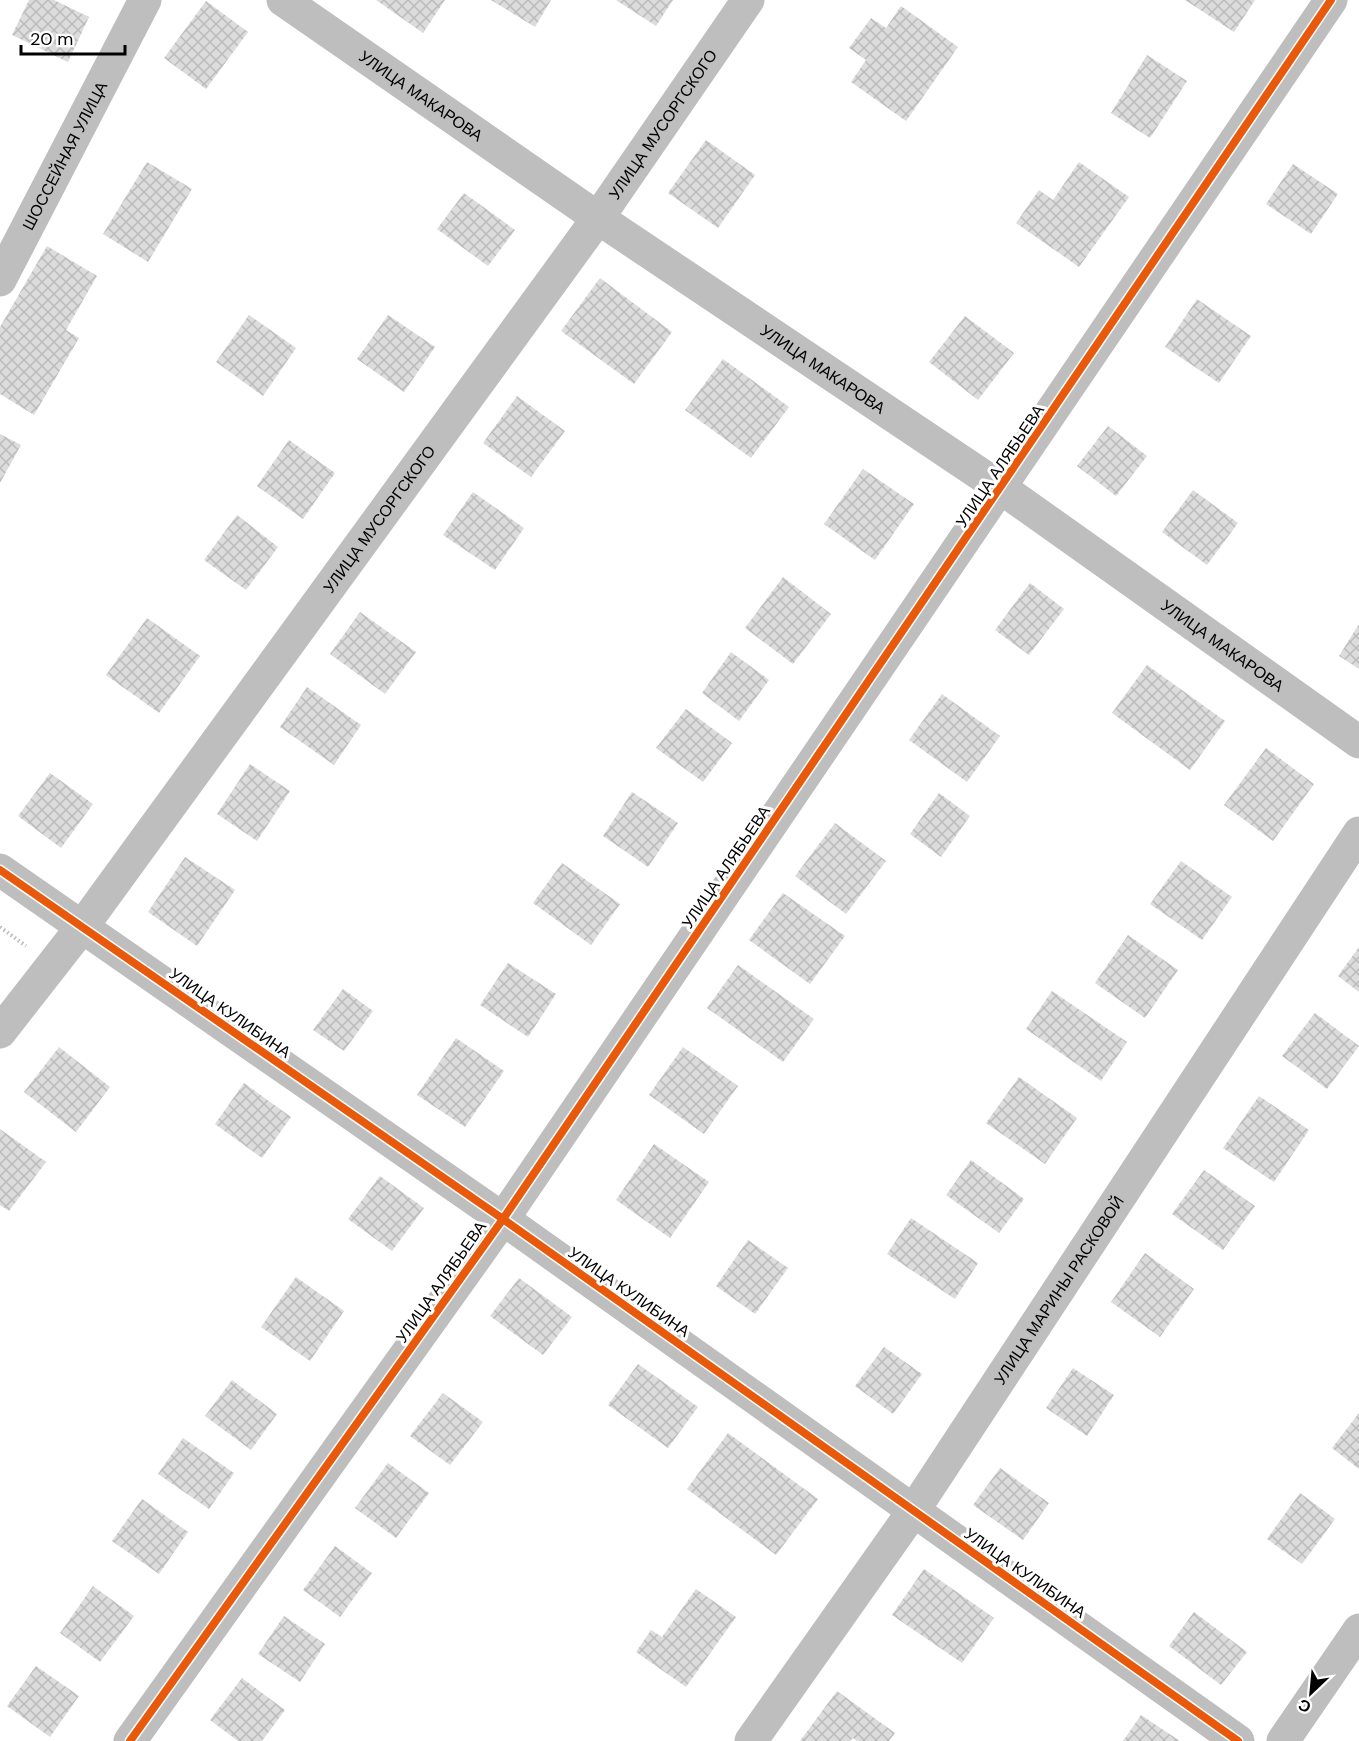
<svg xmlns="http://www.w3.org/2000/svg" width="1359" height="1741" font-family="'DM Sans',sans-serif">
<style>
.building{fill:url(#building-cross-hatch)}
.lines{fill:none;stroke-linecap:round;stroke-linejoin:round}
.path{stroke:#b8b8b8;stroke-width:4;stroke-dasharray:1.5 3;stroke-linecap:butt}
.minor{stroke:#bebebe;stroke-width:33}
.cycleway-casing{stroke:#fff;stroke-width:11}
.cycleway{stroke:#e8590c;stroke-width:8}
.labels{text-anchor:middle;dominant-baseline:central;stroke-width:6;stroke-linejoin:round;paint-order:stroke}
.street-label{font-size:16px;fill:#000;stroke:#fff}
</style>
<defs>
<pattern id="building-cross-hatch" width="8" height="8" patternUnits="userSpaceOnUse" patternTransform="scale(1.5)"><rect width="8" height="8" fill="#dcdcdc"/><path d="M0 0l8 8M0 8l8-8" fill="none" stroke="#bbb"/></pattern>
</defs>
<rect width="100%" height="100%" fill="#fff"/>
<g class="building">
<polygon points="29,0 54,0 89,17 68,62 12,35"/>
<polygon points="376,0 445,0 423,33"/>
<polygon points="491,0 551,0 535,27"/>
<polygon points="616,0 673,0 656,26"/>
<polygon points="1185,0 1255,0 1234,32"/>
<polygon points="206,1 248,32 206,89 164,58"/>
<polygon points="901,6 958,47 906,121 851,82 866,60 849,48 871,18 886,28"/>
<polygon points="1147,55 1187,81 1150,138 1111,113"/>
<polygon points="706,140 755,175 718,228 668,193"/>
<polygon points="147,162 192,189 148,262 103,234"/>
<polygon points="1079,162 1129,197 1079,267 1016,223 1039,190 1053,200"/>
<polygon points="1293,164 1338,194 1311,234 1266,204"/>
<polygon points="464,193 515,230 488,266 437,229"/>
<polygon points="47,246 97,276 66,330 79,338 34,415 0,394 0,327"/>
<polygon points="600,278 672,332 634,384 561,331"/>
<polygon points="1197,299 1251,336 1219,383 1165,347"/>
<polygon points="249,315 296,348 263,396 216,362"/>
<polygon points="388,315 435,347 404,392 357,359"/>
<polygon points="965,316 1014,353 978,400 929,362"/>
<polygon points="723,359 789,407 751,458 685,410"/>
<polygon points="517,396 565,431 531,477 483,443"/>
<polygon points="1108,426 1147,456 1116,496 1077,466"/>
<polygon points="0,434 21,445 0,483"/>
<polygon points="289,440 335,473 303,519 257,486"/>
<polygon points="863,469 914,504 875,560 824,524"/>
<polygon points="1193,490 1238,523 1207,565 1162,532"/>
<polygon points="473,492 524,528 495,570 443,535"/>
<polygon points="237,515 278,547 246,590 204,560"/>
<polygon points="783,577 831,614 793,664 745,628"/>
<polygon points="1030,583 1064,609 1029,655 995,630"/>
<polygon points="360,612 416,652 385,694 330,654"/>
<polygon points="147,618 200,656 159,713 106,675"/>
<polygon points="1359,624 1359,669 1339,656"/>
<polygon points="731,652 769,680 739,721 702,693"/>
<polygon points="1147,665 1225,721 1190,770 1112,713"/>
<polygon points="307,687 361,725 334,765 280,727"/>
<polygon points="942,694 1000,736 967,782 909,740"/>
<polygon points="686,709 732,743 703,782 656,748"/>
<polygon points="1266,748 1314,784 1273,841 1224,805"/>
<polygon points="250,764 290,791 257,841 217,814"/>
<polygon points="50,773 93,804 61,848 18,816"/>
<polygon points="632,792 678,823 648,867 603,836"/>
<polygon points="939,793 970,816 941,857 910,834"/>
<polygon points="835,823 886,861 846,914 795,876"/>
<polygon points="185,857 235,890 197,946 148,912"/>
<polygon points="1181,861 1232,897 1202,940 1150,904"/>
<polygon points="562,863 620,904 591,945 533,903"/>
<polygon points="783,893 845,936 810,984 749,940"/>
<polygon points="1128,935 1178,970 1145,1018 1095,983"/>
<polygon points="1359,947 1359,992 1338,976"/>
<polygon points="508,963 556,994 528,1037 480,1005"/>
<polygon points="738,965 814,1019 783,1062 707,1008"/>
<polygon points="343,989 373,1011 344,1051 313,1030"/>
<polygon points="1052,991 1127,1042 1101,1081 1026,1029"/>
<polygon points="1315,1013 1359,1046 1327,1089 1282,1056"/>
<polygon points="456,1038 504,1071 465,1127 417,1095"/>
<polygon points="59,1047 110,1087 76,1132 24,1092"/>
<polygon points="683,1047 738,1086 704,1134 649,1095"/>
<polygon points="1019,1077 1077,1118 1045,1164 986,1123"/>
<polygon points="244,1083 291,1117 262,1158 215,1124"/>
<polygon points="1259,1096 1309,1130 1274,1182 1223,1148"/>
<polygon points="0,1129 46,1162 9,1211 0,1205"/>
<polygon points="654,1144 709,1182 670,1238 616,1200"/>
<polygon points="971,1160 1024,1199 999,1233 946,1195"/>
<polygon points="1204,1170 1255,1206 1223,1250 1172,1214"/>
<polygon points="380,1176 424,1208 392,1251 348,1219"/>
<polygon points="911,1218 978,1263 955,1299 887,1254"/>
<polygon points="748,1240 788,1268 755,1314 716,1286"/>
<polygon points="1145,1253 1194,1289 1160,1337 1111,1302"/>
<polygon points="296,1277 344,1311 310,1361 261,1327"/>
<polygon points="519,1278 572,1317 543,1355 490,1316"/>
<polygon points="884,1347 922,1374 893,1414 855,1386"/>
<polygon points="638,1364 698,1407 668,1448 608,1405"/>
<polygon points="1073,1368 1114,1395 1087,1436 1046,1408"/>
<polygon points="232,1380 277,1414 251,1450 205,1416"/>
<polygon points="443,1393 483,1422 450,1465 410,1436"/>
<polygon points="1359,1413 1359,1469 1332,1448"/>
<polygon points="728,1433 818,1499 776,1555 687,1489"/>
<polygon points="183,1438 234,1473 209,1509 158,1474"/>
<polygon points="388,1463 429,1493 396,1538 355,1508"/>
<polygon points="1000,1468 1049,1503 1023,1540 973,1505"/>
<polygon points="1300,1493 1335,1519 1302,1564 1267,1539"/>
<polygon points="142,1499 188,1532 159,1574 112,1541"/>
<polygon points="335,1546 372,1573 340,1617 303,1590"/>
<polygon points="924,1569 994,1618 962,1663 892,1615"/>
<polygon points="93,1586 134,1616 100,1662 60,1633"/>
<polygon points="696,1589 736,1617 686,1687 636,1652 651,1630 662,1637"/>
<polygon points="1194,1612 1247,1652 1221,1685 1169,1646"/>
<polygon points="284,1616 325,1644 300,1682 258,1654"/>
<polygon points="36,1666 79,1696 50,1737 7,1706"/>
<polygon points="242,1678 285,1710 262,1741 238,1741 210,1720"/>
<polygon points="837,1691 895,1733 889,1741 857,1741 853,1738 850,1741 800,1741"/>
<polygon points="1141,1715 1180,1741 1123,1741"/>
</g>
<g class="lines">
<polyline class="path" points="0,927 26,946"/>
<g class="minor">
<path id="s1" d="M283,0L598,218L1001,488L1359,742"/>
<path id="s2" d="M0,280L145,0"/>
<polyline points="0,870 503,1219 1238,1741"/>
<path id="s3" d="M0,1032L82,927L598,218L748,0"/>
<polyline points="130,1741 503,1219 1331,0"/>
<path id="s4" d="M751,1741L914,1510L1359,833"/>
<polyline points="1283,1741 1359,1630"/>
</g>
<defs>
<g id="cycleway">
<polyline points="0,870 503,1219 1238,1741"/>
<polyline points="130,1741 503,1219 1331,0"/>
</g>
</defs>
<use href="#cycleway" class="cycleway-casing"/>
<use href="#cycleway" class="cycleway"/>
</g>
<g class="labels">
<g class="street-label">
<text stroke="none"><textPath href="#s1" startOffset="168">УЛИЦА МАКАРОВА</textPath></text>
<text stroke="none"><textPath href="#s3" startOffset="1124">УЛИЦА МУСОРГСКОГО</textPath></text>
<text stroke="none"><textPath href="#s2" startOffset="140">ШОССЕЙНАЯ УЛИЦА</textPath></text>
<text stroke="none"><textPath href="#s1" startOffset="654">УЛИЦА МАКАРОВА</textPath></text>
<text transform="translate(1000 466) rotate(-56)">УЛИЦА АЛЯБЬЕВА</text>
<text stroke="none"><textPath href="#s3" startOffset="638">УЛИЦА МУСОРГСКОГО</textPath></text>
<text stroke="none"><textPath href="#s1" startOffset="1140">УЛИЦА МАКАРОВА</textPath></text>
<text transform="translate(726 867) rotate(-56)">УЛИЦА АЛЯБЬЕВА</text>
<text transform="translate(230 1013) rotate(35)">УЛИЦА КУЛИБИНА</text>
<text transform="translate(441 1282) rotate(-55)">УЛИЦА АЛЯБЬЕВА</text>
<text stroke="none"><textPath href="#s4" startOffset="546">УЛИЦА МАРИНЫ РАСКОВОЙ</textPath></text>
<text transform="translate(629 1292) rotate(35)">УЛИЦА КУЛИБИНА</text>
<text transform="translate(1025 1573) rotate(35)">УЛИЦА КУЛИБИНА</text>
</g>
</g>
<g transform="translate(1311 1693) rotate(206)" stroke="#ffffff" stroke-width="4.5" paint-order="stroke">
<path d="M0-4.5L10 22L0 15L-10 22Z" fill="#000000"/>
<text y="-9" font-size="16" font-weight="bold" text-anchor="middle" fill="#000000">С</text>
</g>
<path d="M21 45v9h104v-9" fill="none" stroke="#000000" stroke-width="3"/>
<text x="30" y="45" font-size="18" fill="#000000" stroke="#ffffff" stroke-width="4.5" paint-order="stroke">20 m</text>
</svg>
